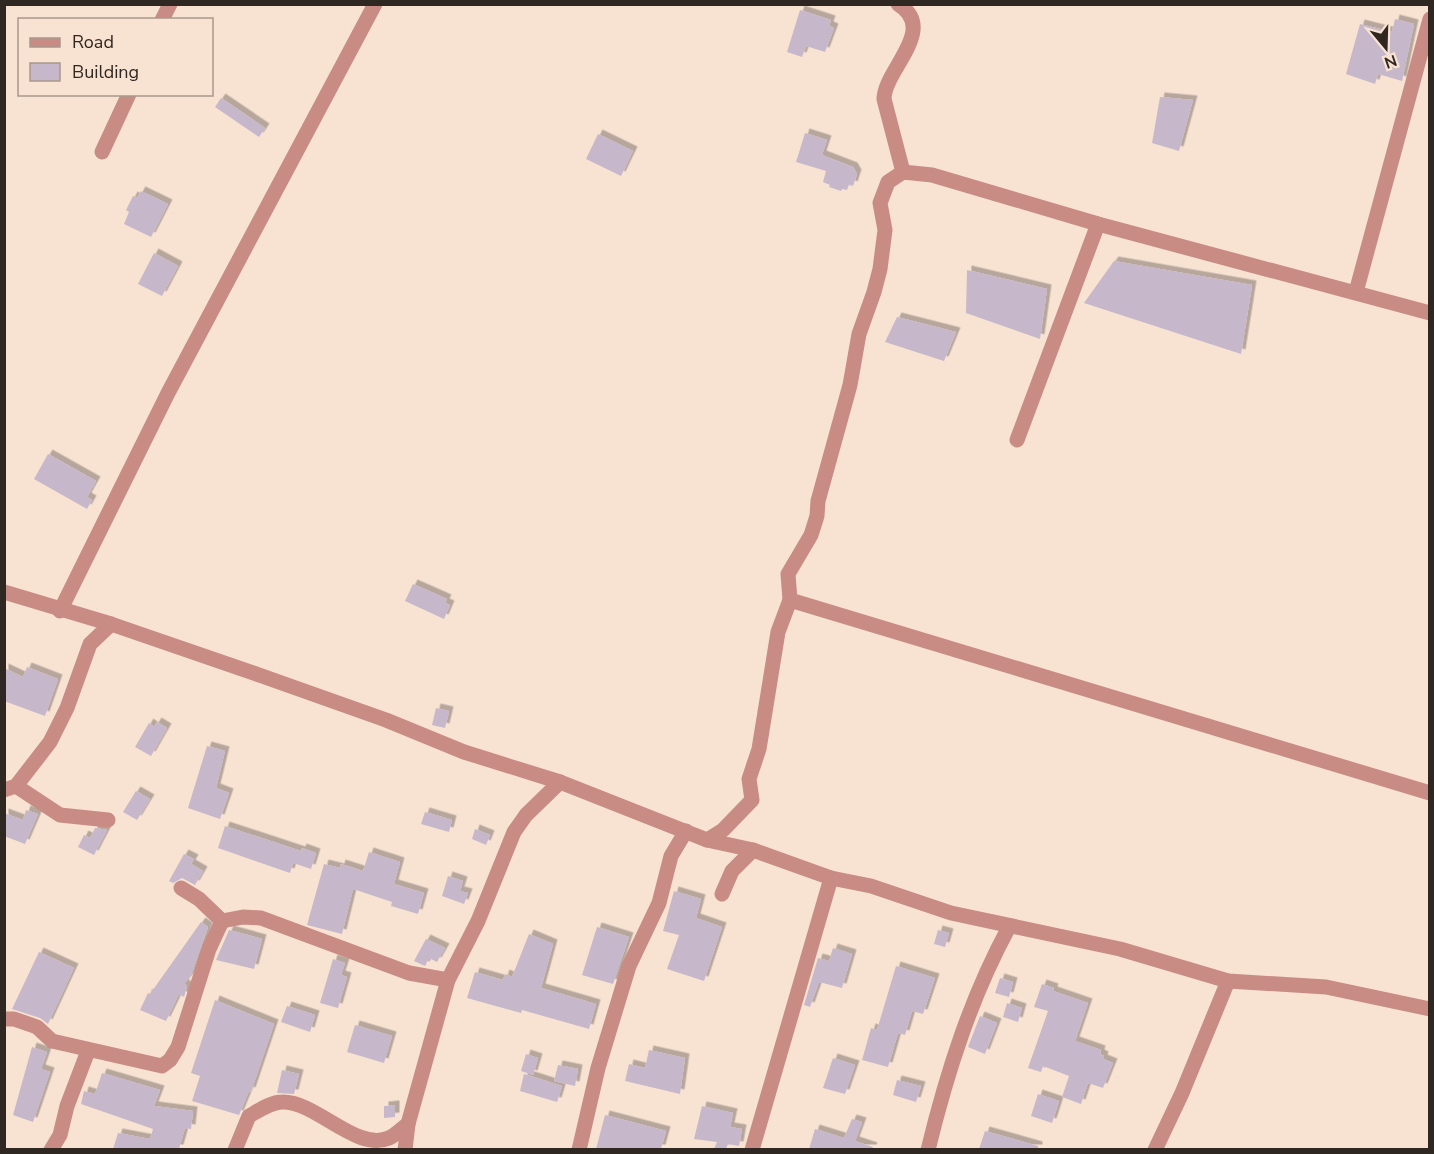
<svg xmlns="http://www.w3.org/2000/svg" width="1434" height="1154" font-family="'Nunito Sans',sans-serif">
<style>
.building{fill:#c7b7cb;filter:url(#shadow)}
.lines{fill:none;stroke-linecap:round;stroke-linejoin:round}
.minor{stroke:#c88c85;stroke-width:15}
</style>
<defs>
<filter id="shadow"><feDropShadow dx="4.5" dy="-4.5" stdDeviation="0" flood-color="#0004"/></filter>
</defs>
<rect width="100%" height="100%" fill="#f8e3d3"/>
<g class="building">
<polygon points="800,10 831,20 829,26 834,28 825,52 806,46 802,57 787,52"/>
<polygon points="1395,19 1414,24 1402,81 1378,74 1375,84 1346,74 1360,24 1392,32"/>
<polygon points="1160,97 1193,100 1179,151 1152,143"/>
<polygon points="221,98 265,128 259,137 215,107"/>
<polygon points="805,133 827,140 822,155 853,167 857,174 853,186 849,184 847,190 842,189 841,191 829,187 830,185 823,182 826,171 796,162"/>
<polygon points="598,134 633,151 621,176 586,159"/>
<polygon points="141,191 168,204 151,237 124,224 129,212 126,210 133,196 137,198"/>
<polygon points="154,253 178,266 162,296 138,284"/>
<polygon points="1114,261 1252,285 1241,354 1084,303"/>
<polygon points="967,270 1047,289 1040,339 966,313"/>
<polygon points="897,317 956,332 944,361 885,342"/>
<polygon points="48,454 96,481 87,497 92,500 87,509 34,479"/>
<polygon points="413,584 447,599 445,603 450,605 444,619 405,601"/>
<polygon points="27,667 58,679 45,716 4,701 4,668 23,677"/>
<polygon points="436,708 449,711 445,728 432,725"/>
<polygon points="157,722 167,728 151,756 135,747 149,723 154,727"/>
<polygon points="207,746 225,751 216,788 229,793 220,819 188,808"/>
<polygon points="136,791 150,799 137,820 123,812"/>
<polygon points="26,810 38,814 25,844 4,836 4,813 23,820"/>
<polygon points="425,812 452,820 449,832 421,824"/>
<polygon points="225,826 301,851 302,848 316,853 311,869 293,863 290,873 218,848"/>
<polygon points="95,828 107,830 94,855 78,847 84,835 90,838"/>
<polygon points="475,829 490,835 486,845 472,839"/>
<polygon points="369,852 400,862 394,884 424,893 418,914 391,906 392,902 353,889 342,934 307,925 324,864 340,868 341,864 363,871"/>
<polygon points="184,854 194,859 191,864 203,871 195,885 182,878 173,883 169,881"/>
<polygon points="448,876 463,881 460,891 468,893 464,904 442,896"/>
<polygon points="674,891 701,899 696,918 722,927 704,981 667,969 679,935 663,931"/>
<polygon points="201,922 208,927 191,975 184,984 187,986 184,997 179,994 166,1021 140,1010 148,993 150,994"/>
<polygon points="597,927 629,937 613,984 582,975"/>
<polygon points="229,930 262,939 254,969 216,960"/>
<polygon points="938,930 949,933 945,947 934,944"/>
<polygon points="529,934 553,944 541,988 596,1004 589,1029 522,1010 521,1013 467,998 475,972 503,980 505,974 512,977"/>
<polygon points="426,939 445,948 437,962 429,958 425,966 414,961"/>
<polygon points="833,948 852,954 842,988 819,982 810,1007 804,1005 818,958 829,961"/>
<polygon points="39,952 74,968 48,1024 40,1018 12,1009"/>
<polygon points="333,959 345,963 341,975 347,977 338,1008 320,1003"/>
<polygon points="896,966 935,978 923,1014 912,1011 905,1035 898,1033 888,1067 862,1060 871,1028 877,1030"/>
<polygon points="1000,978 1013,982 1009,997 995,993"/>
<polygon points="1042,984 1054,988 1053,991 1088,1003 1075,1041 1101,1050 1100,1054 1104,1056 1103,1059 1113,1063 1103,1088 1088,1083 1081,1104 1062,1097 1069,1076 1043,1066 1041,1072 1028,1068 1048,1011 1034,1007"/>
<polygon points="215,1000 274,1024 251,1092 249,1091 239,1115 192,1101 200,1076 191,1073"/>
<polygon points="1007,1003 1022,1008 1018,1022 1003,1017"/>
<polygon points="287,1006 315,1015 310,1032 281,1022"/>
<polygon points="980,1016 997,1023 985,1054 968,1047"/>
<polygon points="355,1025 392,1036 384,1063 347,1052"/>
<polygon points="32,1047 47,1052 41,1069 50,1072 33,1122 13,1115"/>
<polygon points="649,1050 685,1058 680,1094 625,1081 629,1064 645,1068"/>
<polygon points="526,1054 538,1058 533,1075 521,1071"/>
<polygon points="833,1058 855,1065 845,1094 823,1088"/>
<polygon points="558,1065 578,1069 575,1086 554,1081"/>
<polygon points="282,1070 299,1074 294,1094 277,1093"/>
<polygon points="102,1073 160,1090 154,1106 193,1111 191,1129 185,1128 179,1149 113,1149 118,1133 150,1139 153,1129 81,1104 84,1091 95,1094"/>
<polygon points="524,1074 562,1086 557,1102 520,1091"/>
<polygon points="897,1080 921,1086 916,1102 893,1095"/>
<polygon points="1038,1094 1059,1101 1052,1123 1031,1116"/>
<polygon points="395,1105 395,1117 384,1118 384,1106"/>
<polygon points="702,1106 733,1113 730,1127 742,1129 739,1146 728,1144 726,1149 714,1149 717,1142 694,1139"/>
<polygon points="605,1115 666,1131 661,1149 596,1149"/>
<polygon points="852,1119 862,1122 855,1141 873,1147 872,1149 809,1149 815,1129 844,1138"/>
<polygon points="985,1131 1038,1146 1038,1149 979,1149"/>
</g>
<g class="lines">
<g class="minor">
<path d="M898,4C939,29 884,70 884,99L903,172"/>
<polyline points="162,20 170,4"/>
<polyline points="102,152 129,94"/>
<polyline points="1356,292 1430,19"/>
<polyline points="1017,440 1098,224"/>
<polyline points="4,592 111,624 262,676 386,720 464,752 560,782 707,840 753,850 831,878 871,886 951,913 1120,949 1228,981 1326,987 1430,1009"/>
<polyline points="790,600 1430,793"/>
<polyline points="60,611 168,393 375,4"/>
<polyline points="16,786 60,815 108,820"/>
<polyline points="4,790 16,786 50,742 67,708 90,644 111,624"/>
<polyline points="707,840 723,830 752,800 749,779 759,749 778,632 790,600 788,574 811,535 817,516 818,501 850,385 859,334 874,292 880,269 885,230 880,203 888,182 903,172 932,175 1098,224 1430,313"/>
<polyline points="181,888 199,899 222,921"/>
<polyline points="722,894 732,871 753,850"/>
<polyline points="222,921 243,917 261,918 409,973 448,980"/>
<polyline points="4,1019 14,1019 37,1027 52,1041 162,1066 170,1060 178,1047 209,949 222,921"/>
<polyline points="51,1150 60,1135 67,1106 88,1051"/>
<path d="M235,1150L249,1116C258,1111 271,1102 282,1102C316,1101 356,1152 389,1138C396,1135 402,1128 408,1124"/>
<polyline points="405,1150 408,1124 448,980 478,921 514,832 526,815 560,782"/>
<polyline points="579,1150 598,1068 629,966 659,903 671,856 686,831"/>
<polyline points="752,1150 831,878"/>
<path d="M928,1150C947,1072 971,997 1009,927"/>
<polyline points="1155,1150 1182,1093 1228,981"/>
</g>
</g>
<rect width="1434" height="1154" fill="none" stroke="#2f2721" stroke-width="12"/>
<rect x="18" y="18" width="195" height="78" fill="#f8e3d3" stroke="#a8988c" stroke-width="1.5"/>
<rect x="30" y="38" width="30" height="9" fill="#c88c85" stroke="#a8988c" stroke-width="1.5"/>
<text x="72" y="48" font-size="18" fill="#2f2721">Road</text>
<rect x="30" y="63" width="30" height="18" fill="#c7b7cb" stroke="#a8988c" stroke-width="1.5"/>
<text x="72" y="78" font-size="18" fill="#2f2721">Building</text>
<g transform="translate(1386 48) rotate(161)" stroke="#f8e3d3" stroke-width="4.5" paint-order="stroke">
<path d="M0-4.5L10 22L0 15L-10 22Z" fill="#2f2721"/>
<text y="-9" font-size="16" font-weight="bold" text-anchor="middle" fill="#2f2721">N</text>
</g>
</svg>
